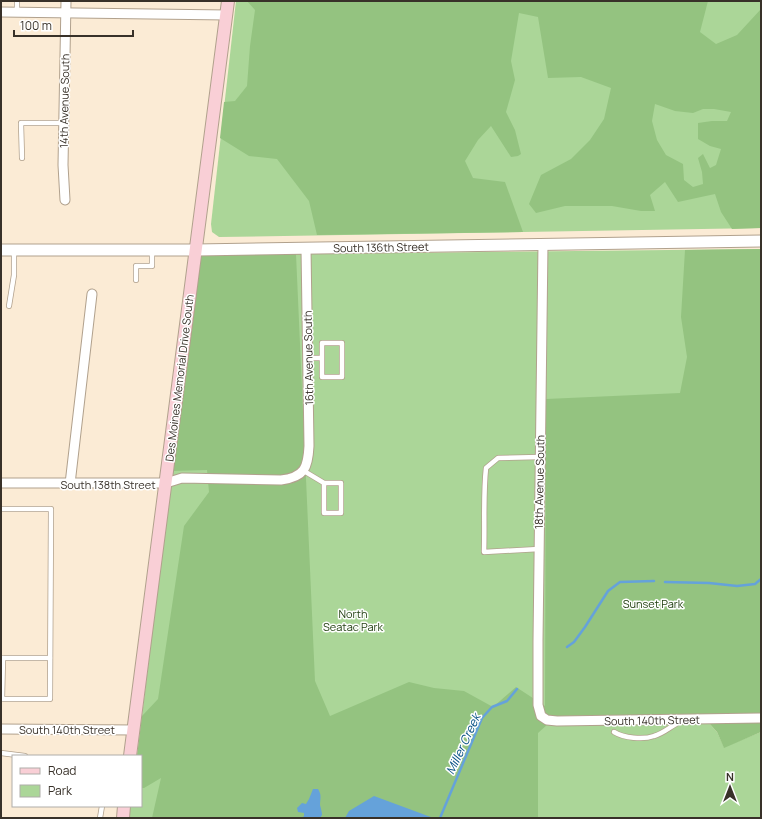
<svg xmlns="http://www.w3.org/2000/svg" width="762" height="819" font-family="Manrope,sans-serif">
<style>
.green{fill:#abd698}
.forest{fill:#94c380;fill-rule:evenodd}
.water{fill:#65a2da}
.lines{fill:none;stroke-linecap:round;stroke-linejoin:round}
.stream{stroke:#65a2da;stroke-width:2.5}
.service-casing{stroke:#b1a18d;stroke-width:6}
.minor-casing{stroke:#b1a18d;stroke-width:11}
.tertiary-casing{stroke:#b1a18d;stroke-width:13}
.secondary-casing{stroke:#b1a18d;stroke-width:14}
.service{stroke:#fff;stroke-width:4.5}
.minor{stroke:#fff;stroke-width:9}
.tertiary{stroke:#fff;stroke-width:11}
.secondary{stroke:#f9cfd6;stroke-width:12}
.labels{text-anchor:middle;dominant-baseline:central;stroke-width:3;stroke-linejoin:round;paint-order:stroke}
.street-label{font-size:11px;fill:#383129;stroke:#fff}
.park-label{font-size:11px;fill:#234112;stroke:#fff}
.water-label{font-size:12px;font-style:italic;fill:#065084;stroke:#fff}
</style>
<rect width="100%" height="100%" fill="#fbebd5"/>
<g class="green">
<polygon points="236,1 761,1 761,228 219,237 212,232 211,224"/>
<polygon points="761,249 551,724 708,722 717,732 724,747 761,732 761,818 129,818 130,806 141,806 141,756 137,756 199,255"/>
</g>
<g class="forest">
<path d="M247,1H708L700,32L716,44L737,35L761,9V228L732,229L721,212L715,194L678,202L665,182L650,195L655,211H641L612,206H565L536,213L529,204L541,175L571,159L590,140L604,119L611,88L581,77L548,78L538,17L519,13L511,61L515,80L506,112L515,130L521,154L518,156L511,157L491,126L478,140L465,161L473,178L505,182L523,232L317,235L309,201L277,159L249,156L220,138L224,102L235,101L247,86L250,46L255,10ZM655,104L675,111L693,113L703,109H714L731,112L727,121H712L698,123V139L710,146L721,149L716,165L710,168L703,154L698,158L702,172L703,184L693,187L684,180L683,164L666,155L657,140L652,121Z"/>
<polygon points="761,249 761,732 724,748 717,732 708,722 708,715 557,716 538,733 538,818 152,818 161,778 144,788 141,788 141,756 137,756 142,716 158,699 184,526 209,492 207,470 172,471 199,255 296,254 315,681 330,716 409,682 434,688 464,691 493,707 516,687 545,706 546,399 680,393 687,357 681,317 685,250"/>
</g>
<g class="water">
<path d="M313,789H318C322,795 320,799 320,805C321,809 322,812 322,815L320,818H302L304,816V813L298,812L297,808L302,803L306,804L309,799Z"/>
<polygon points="374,796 428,816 434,818 345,818 349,811"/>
</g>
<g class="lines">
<g class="stream">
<polyline points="665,582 709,583 737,586 755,584 761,579"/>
<polyline points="567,647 574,642 585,627 608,591 620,582 654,581"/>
<polyline points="440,818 482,718 492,707 507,701 517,689"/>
</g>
<defs>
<g id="service">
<polyline points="17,13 17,1"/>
<polyline points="22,158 21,123 63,123"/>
<polyline points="136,280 136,266 152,266 152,250"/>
<polyline points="9,306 14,275 14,250"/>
<polyline points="308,358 322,358 322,377 342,377 342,343 322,343 322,358"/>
<polyline points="304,471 324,483 341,483 341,513 324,513 324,483"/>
<polyline points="1,509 51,509 50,699 1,699"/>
<path d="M539,549L484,552C485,524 483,496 486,468L498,458L540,457"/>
<polyline points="1,658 50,658"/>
<polyline points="2,699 3,658"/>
<path d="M614,732C624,738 643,740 654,736C662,734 669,728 676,724"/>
<polyline points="1,753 25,756"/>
<polyline points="100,818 102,806"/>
</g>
<g id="minor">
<polyline points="1,12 227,15"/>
<polyline points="65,200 63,165 66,1"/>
<polyline points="543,244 538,641 538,705 541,716 547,720 557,721 761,718"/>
<path d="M1,483H166L182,478L281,480C305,477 308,467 309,446L306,248"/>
<polyline points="70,484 92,294"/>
<polyline points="1,729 134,730"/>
</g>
<polyline id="tertiary" points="1,250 196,250 761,241"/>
<g id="secondary">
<polyline points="130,756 228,1"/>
<polyline points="123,818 124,806"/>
</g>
</defs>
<use href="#service" class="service-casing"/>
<use href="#minor" class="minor-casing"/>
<use href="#tertiary" class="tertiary-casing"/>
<use href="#secondary" class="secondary-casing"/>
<use href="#service" class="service"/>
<use href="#minor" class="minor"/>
<use href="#tertiary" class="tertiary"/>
<use href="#secondary" class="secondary"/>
</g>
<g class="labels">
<g class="street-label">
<text transform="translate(64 101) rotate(-89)">14th Avenue South</text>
<text transform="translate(381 247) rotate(-1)">South 136th Street</text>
<text transform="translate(308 358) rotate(-91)">16th Avenue South</text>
<text transform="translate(179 378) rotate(-83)">Des Moines Memorial Drive South</text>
<text transform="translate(539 482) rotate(-89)">18th Avenue South</text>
<text x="108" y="484">South 138th Street</text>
<text transform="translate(652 720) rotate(-1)">South 140th Street</text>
<text x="67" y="729">South 140th Street</text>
</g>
<g class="park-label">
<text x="653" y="603">Sunset Park</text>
<text x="353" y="613">North<tspan x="353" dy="13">Seatac Park</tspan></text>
</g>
<g class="water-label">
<text transform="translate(463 744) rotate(-65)">Miller Creek</text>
</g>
</g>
<rect width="762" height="819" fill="none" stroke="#383129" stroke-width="4"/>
<rect x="12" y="755" width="130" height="52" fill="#ffffff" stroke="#afada9"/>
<rect x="20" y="768" width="20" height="6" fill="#f9cfd6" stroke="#afada9"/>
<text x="48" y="775" font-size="12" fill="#383129">Road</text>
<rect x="20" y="785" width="20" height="12" fill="#abd698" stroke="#afada9"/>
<text x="48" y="795" font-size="12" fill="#383129">Park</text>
<g transform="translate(730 787)" stroke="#ffffff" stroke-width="3" paint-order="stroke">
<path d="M0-3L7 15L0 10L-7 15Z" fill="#383129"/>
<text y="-6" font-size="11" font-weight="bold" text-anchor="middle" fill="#383129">N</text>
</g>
<path d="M14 30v6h119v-6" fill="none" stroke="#383129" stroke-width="2"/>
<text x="20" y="30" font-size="12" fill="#383129" stroke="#ffffff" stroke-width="3" paint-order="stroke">100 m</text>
</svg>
